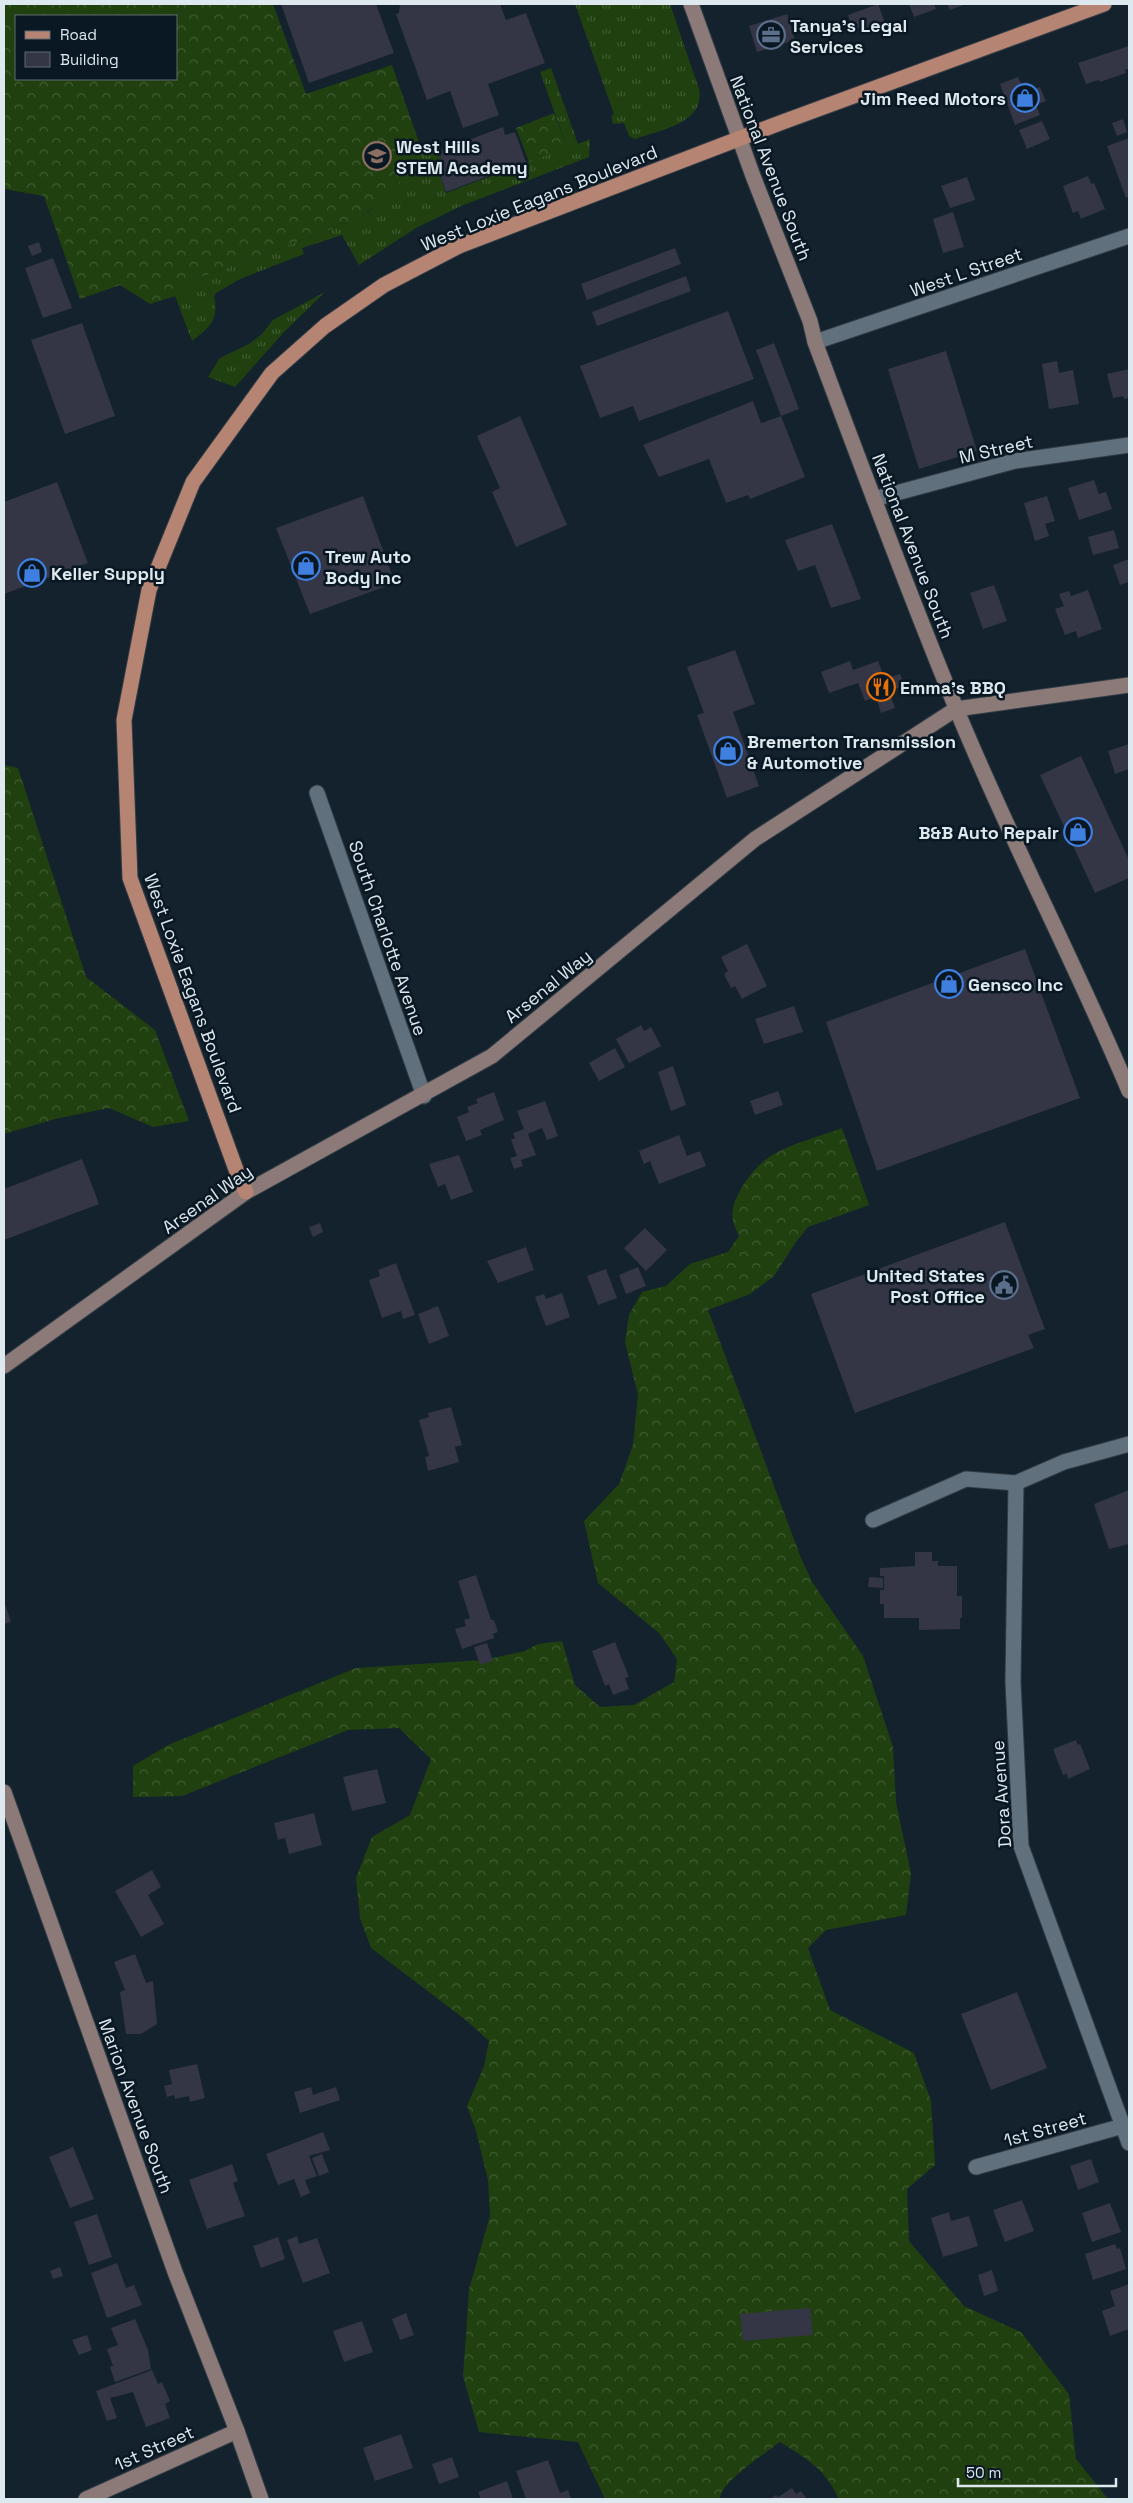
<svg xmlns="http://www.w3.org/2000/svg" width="1133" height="2503" font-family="'Space Grotesk',sans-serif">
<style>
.grass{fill:url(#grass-tufts)}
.forest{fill:url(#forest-crowns);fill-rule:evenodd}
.building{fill:#343545}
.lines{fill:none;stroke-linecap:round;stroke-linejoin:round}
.street-casing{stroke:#323c45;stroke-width:17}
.secondary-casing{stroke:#323c45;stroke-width:17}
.primary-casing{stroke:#323c45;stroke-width:17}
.street{stroke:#60707d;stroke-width:15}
.secondary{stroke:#8b7a78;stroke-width:15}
.primary{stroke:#b68472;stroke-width:15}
.labels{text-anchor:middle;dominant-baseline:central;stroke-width:5;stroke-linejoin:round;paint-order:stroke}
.poi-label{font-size:18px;font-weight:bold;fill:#dee8ef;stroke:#0a1823;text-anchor:start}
.street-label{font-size:18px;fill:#dee8ef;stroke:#0a1823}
</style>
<defs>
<pattern id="grass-tufts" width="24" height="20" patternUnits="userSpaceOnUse" patternTransform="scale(1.25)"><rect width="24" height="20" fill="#20410f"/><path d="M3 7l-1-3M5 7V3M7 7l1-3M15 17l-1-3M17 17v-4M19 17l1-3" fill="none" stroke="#405c32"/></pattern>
<pattern id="forest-crowns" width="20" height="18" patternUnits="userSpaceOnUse" patternTransform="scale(1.25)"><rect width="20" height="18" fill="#20410f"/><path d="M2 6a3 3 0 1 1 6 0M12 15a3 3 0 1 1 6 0" fill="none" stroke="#405c32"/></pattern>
</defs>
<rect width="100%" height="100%" fill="#13222d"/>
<g class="grass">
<path d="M575,4H670L699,89C706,123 660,130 635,139L629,136L624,123L613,124L611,116L614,114Z"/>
<path d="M551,68L578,144L590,139L589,157L461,206L416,228L359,265L342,235L302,248L304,254L240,279L216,293L214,296C219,320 210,327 192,341L175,296L196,279L356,220C390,199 400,180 421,148L424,153L437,149L441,159L435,162L446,193L567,147L540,72Z"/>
<polygon points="325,292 284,332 235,387 208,377 220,358 249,344 262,334 273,320"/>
</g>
<g class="forest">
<path d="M4,4H273L306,94L392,65L421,148L392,194L356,220L196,279L175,296L150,304L120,285L80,299L44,196L4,189ZM16,16H176V79H16Z"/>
<polygon points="554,113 567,147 529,162 516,128"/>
<polygon points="4,765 18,768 86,977 155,1030 189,1121 153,1127 109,1108 55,1119 4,1134"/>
<path d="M842,1128L869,1205L808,1227L796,1242L774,1276L750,1294L708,1310L801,1558L812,1582L863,1656L893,1747L896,1802L911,1873L906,1915L826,1930L808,1948L830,2010L914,2053L931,2101L935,2165L907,2189L909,2241L964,2306L1021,2332L1069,2394L1076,2459L1108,2499H839C825,2469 807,2459 780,2442C766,2453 720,2482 720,2499H605L578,2442L479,2432L463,2376L466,2336L469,2289L490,2216L488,2180L476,2131L467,2106L484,2066L489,2041L467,2021L371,1948L360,1918L356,1878L372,1837L410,1815L431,1759L399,1728L348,1730L182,1796L133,1797V1766L168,1745L356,1668L484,1660L525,1651L538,1644L562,1641L575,1685L600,1707L634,1705L674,1682L677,1659L659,1633L598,1583L584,1521L619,1484L633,1445L638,1395L625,1342L629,1315L642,1292L666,1286L690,1264L728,1252L739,1236C737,1231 734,1226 733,1221C728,1198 757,1162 776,1153C797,1142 821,1136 842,1128Z"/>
</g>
<g class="building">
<polygon points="281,4 376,4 394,53 309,83"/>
<polygon points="400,4 500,4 506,20 526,13 545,63 488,84 499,115 463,128 450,91 427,100 396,14 399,13"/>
<polygon points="878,4 886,26 866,33 864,26 853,30 848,15"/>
<polygon points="909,4 934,4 936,9 914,17"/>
<polygon points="947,4 966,4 950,10"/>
<polygon points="787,14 795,40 757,52 749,26"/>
<polygon points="1129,46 1129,69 1125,70 1126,73 1100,82 1099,80 1086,84 1078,63"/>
<polygon points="1018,77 1021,84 1027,82 1031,91 1040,87 1046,101 1036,105 1040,115 1015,125 1000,84"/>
<polygon points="1123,119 1127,132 1117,136 1112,123"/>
<polygon points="1042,121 1050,139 1027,149 1019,130"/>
<polygon points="503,127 505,135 515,132 526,162 446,192 435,161 441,159 439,151"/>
<polygon points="1129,138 1129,196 1126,198 1107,146"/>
<polygon points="1088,176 1091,184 1094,183 1105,209 1081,219 1078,211 1073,213 1063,186"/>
<polygon points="967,177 975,200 950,208 941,186"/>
<polygon points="953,212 964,247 943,253 933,219"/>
<polygon points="39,242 42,252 32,256 28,246"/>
<polygon points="675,248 681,264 587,300 581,284"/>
<polygon points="53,258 72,308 43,318 25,268"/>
<polygon points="686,276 691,291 597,326 592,312"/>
<polygon points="728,311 754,379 639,421 633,406 600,418 580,366"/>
<polygon points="82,323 115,416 65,434 31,340"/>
<polygon points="774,343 799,409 781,416 756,350"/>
<polygon points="946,351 977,451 919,469 888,369"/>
<polygon points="1057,361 1059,373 1073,370 1079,404 1049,409 1042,364"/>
<polygon points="1129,369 1129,398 1124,399 1123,396 1113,398 1107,374"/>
<polygon points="753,401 761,423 781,416 805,477 750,499 748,495 726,503 709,459 659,477 643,445"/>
<polygon points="520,416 567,525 516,547 492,492 500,488 477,436"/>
<polygon points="1094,480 1099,494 1106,492 1112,509 1079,520 1068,488"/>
<polygon points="57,482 88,563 4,594 4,502"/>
<polygon points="363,496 395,583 310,614 276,528"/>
<polygon points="1047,496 1055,521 1045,524 1049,536 1035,541 1024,503"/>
<polygon points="832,524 861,599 831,608 815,565 798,571 785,540"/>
<polygon points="1114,530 1119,548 1093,555 1088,537"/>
<polygon points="1129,559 1129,582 1120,585 1113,565"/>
<polygon points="994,585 1007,621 983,629 970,593"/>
<polygon points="1088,590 1102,629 1078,638 1076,631 1065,635 1055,609 1064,606 1059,594 1069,591 1071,596"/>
<polygon points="735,650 755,704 733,712 759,786 727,798 697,715 704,713 687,667"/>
<polygon points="850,661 853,670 878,661 885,679 900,674 905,686 889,691 895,708 881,713 876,697 865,701 858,683 829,693 821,672"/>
<polygon points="1129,744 1129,769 1115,774 1108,751"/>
<polygon points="1081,756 1129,860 1129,878 1095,893 1040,775"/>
<polygon points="747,944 767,986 742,999 735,986 731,988 724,974 728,971 721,957"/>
<polygon points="1025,949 1080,1098 877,1171 826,1022"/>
<polygon points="794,1006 803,1032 764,1044 755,1019"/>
<polygon points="641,1025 644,1031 651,1027 661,1046 629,1063 616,1039"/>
<polygon points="615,1048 625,1067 599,1081 589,1063"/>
<polygon points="673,1066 686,1105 671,1111 658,1072"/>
<polygon points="778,1091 783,1105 755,1115 750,1101"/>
<polygon points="494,1092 504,1120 480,1130 482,1135 466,1141 457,1117 469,1112 467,1107 478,1103 476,1099"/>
<polygon points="545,1101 558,1136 547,1140 542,1128 528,1134 536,1155 521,1160 523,1166 514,1169 510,1158 517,1156 511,1140 515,1138 513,1133 524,1129 517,1111"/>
<polygon points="679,1135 687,1156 700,1151 706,1166 659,1184 650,1161 644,1164 639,1151"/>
<polygon points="459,1155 473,1192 451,1200 445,1184 438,1187 429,1164"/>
<polygon points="82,1159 99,1204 4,1240 4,1189"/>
<polygon points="1005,1222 1045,1329 1028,1335 1034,1348 855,1413 811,1294"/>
<polygon points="320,1223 323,1232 313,1237 309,1227"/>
<polygon points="645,1228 667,1250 646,1271 624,1248"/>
<polygon points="526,1247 534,1270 498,1283 487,1261"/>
<polygon points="396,1263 415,1315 403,1319 401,1311 382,1318 369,1280 380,1276 378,1270"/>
<polygon points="638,1267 646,1286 626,1294 619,1275"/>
<polygon points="606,1269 617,1298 598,1305 587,1276"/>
<polygon points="562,1293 570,1317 546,1326 535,1297 544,1294 546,1299"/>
<polygon points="438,1306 449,1336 429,1344 418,1314"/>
<polygon points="451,1407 462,1445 455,1447 459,1462 428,1471 425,1457 429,1456 419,1420 429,1417 428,1413"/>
<polygon points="1129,1490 1129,1544 1109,1549 1094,1504"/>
<polygon points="915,1552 932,1552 932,1561 938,1561 938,1566 957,1566 957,1596 962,1596 962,1618 960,1618 960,1629 919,1630 919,1618 884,1618 884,1604 880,1604 880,1590 884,1590 884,1576 880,1576 880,1568 915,1566"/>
<polygon points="476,1575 491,1620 494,1620 498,1632 493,1634 494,1638 462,1649 455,1629 466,1626 464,1620 470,1618 458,1581"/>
<polygon points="869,1577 883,1578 883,1588 868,1587"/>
<polygon points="4,1601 11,1622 4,1624"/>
<polygon points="615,1642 629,1677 625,1678 629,1689 613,1695 609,1684 605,1686 592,1651"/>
<polygon points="487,1643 493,1661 480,1665 474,1647"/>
<polygon points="1076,1740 1078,1745 1080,1744 1090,1769 1068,1779 1067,1774 1063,1775 1053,1749"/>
<polygon points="377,1769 386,1803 352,1811 343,1777"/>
<polygon points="314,1813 322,1845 289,1854 285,1838 278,1840 274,1823"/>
<polygon points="152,1870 161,1887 148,1895 164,1924 141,1937 115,1891"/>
<polygon points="135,1954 146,1983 153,1981 157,2024 141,2034 126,2034 120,1992 125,1990 114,1962"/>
<polygon points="1017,1992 1047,2068 991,2090 961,2014"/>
<polygon points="197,2064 205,2098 190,2102 189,2096 175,2099 174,2095 167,2097 164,2086 172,2084 169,2070"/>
<polygon points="311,2087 313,2095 336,2087 340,2100 300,2113 294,2092"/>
<polygon points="323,2132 330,2150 309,2156 317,2176 305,2180 310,2193 301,2197 294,2179 278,2185 266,2154"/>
<polygon points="73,2147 94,2199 70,2208 49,2157"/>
<polygon points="322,2154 329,2172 319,2176 312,2158"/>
<polygon points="1091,2159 1099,2182 1078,2190 1070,2166"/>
<polygon points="232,2164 238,2181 233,2183 245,2216 207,2229 189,2180"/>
<polygon points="1022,2200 1034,2231 1005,2242 993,2210"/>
<polygon points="1110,2203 1121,2232 1092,2242 1082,2213"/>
<polygon points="949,2212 951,2221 969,2216 978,2246 943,2257 931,2218"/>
<polygon points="97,2214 112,2257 89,2265 74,2222"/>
<polygon points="297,2236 299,2244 317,2238 330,2273 303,2283 287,2240"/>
<polygon points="278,2237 285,2259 261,2268 253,2246"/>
<polygon points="1115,2244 1117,2249 1120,2248 1126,2269 1093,2280 1085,2254"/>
<polygon points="117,2263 126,2288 134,2285 142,2305 107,2318 91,2273"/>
<polygon points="60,2267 63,2276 53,2279 50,2271"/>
<polygon points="992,2270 998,2291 984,2296 978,2275"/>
<polygon points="1129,2284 1129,2329 1110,2336 1102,2311 1115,2306 1110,2291"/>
<polygon points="810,2308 813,2335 743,2341 740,2314"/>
<polygon points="406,2313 414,2335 400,2340 392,2319"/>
<polygon points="135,2319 148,2350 151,2369 115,2382 110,2367 113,2366 107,2349 118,2345 111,2328"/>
<polygon points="362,2321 373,2352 344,2362 333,2331"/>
<polygon points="87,2335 92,2350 79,2355 72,2340"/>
<polygon points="152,2370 158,2384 162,2382 170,2401 165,2404 170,2418 146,2427 133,2392 110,2398 117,2418 107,2421 96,2391"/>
<polygon points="401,2434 413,2468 375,2481 363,2448"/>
<polygon points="452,2457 459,2477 439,2484 432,2464"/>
<polygon points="548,2460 560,2493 568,2490 571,2499 526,2499 516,2471"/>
<polygon points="507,2481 513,2499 481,2499 478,2492"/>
<polygon points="792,2488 796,2494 801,2491 807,2499 770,2499 776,2495 778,2497"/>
</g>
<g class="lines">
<defs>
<g id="street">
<polyline points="815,342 1129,236"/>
<polyline points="874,499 1015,461 1129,445"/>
<polyline points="317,793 424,1096"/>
<polyline points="1016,1483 1013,1682 1021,1846 1129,2143"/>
<polyline points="873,1520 966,1479 1016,1483 1064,1462 1129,1444"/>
<polyline points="976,2167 1123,2126"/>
</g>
<g id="secondary">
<path d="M691,4L753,176L810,321L815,342C861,465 906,587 956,708C1009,838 1075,962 1129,1091"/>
<polyline points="4,1366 246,1192 492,1056 755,839 956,709 1129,685"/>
<polyline points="4,1792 175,2272 237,2431 261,2499"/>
<polyline points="86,2499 237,2431"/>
</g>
<polyline id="primary" points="246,1192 238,1175 130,878 124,720 149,590 193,482 272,373 325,326 384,285 459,246 780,123 1104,4"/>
</defs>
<use href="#street" class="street-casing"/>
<use href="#secondary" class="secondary-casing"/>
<use href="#primary" class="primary-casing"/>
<use href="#street" class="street"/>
<use href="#secondary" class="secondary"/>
<use href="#primary" class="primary"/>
</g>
<defs>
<symbol id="office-ring" viewBox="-11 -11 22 22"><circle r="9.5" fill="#0a1823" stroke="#5c6f8a" stroke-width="1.5"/><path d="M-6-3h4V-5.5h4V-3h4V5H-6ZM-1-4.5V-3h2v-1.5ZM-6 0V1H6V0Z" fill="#5c6f8a"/></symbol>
<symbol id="shop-ring" viewBox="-11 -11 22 22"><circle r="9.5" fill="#0a1823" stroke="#3f7fe0" stroke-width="1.5"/><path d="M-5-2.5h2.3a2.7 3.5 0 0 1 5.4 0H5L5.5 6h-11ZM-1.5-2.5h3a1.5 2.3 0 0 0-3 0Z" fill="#3f7fe0"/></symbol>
<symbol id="school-ring" viewBox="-11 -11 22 22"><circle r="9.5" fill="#0a1823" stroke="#8d6e63" stroke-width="1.5"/><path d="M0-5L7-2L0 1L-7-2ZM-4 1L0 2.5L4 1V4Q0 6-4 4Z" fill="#8d6e63"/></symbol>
<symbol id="restaurant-ring" viewBox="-11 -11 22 22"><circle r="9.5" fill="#0a1823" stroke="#e8710a" stroke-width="1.5"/><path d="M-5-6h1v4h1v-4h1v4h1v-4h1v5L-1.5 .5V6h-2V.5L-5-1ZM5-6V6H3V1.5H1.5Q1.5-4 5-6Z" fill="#e8710a"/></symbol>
<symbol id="civic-ring" viewBox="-11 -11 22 22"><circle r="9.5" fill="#0a1823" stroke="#5c6f8a" stroke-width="1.5"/><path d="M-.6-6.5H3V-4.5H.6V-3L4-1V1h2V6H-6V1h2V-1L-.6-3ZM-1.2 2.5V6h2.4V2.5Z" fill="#5c6f8a"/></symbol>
</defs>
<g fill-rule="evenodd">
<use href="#office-ring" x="755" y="19" width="32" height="32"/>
<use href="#shop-ring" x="1009" y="82" width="32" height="32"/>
<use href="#school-ring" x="361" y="140" width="32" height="32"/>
<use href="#shop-ring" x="290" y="550" width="32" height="32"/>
<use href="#shop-ring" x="16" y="557" width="32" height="32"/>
<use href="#restaurant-ring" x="865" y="671" width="32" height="32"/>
<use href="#shop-ring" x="712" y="735" width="32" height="32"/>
<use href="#shop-ring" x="1062" y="816" width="32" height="32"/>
<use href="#shop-ring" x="933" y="968" width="32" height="32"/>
<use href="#civic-ring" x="988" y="1269" width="32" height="32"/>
</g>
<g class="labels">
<g class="poi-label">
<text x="790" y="25">Tanya's Legal<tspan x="790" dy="21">Services</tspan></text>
<text x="1006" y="98" text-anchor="end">Jim Reed Motors</text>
<text x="396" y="146">West Hills<tspan x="396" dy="21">STEM Academy</tspan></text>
<text x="325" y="556">Trew Auto<tspan x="325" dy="21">Body Inc</tspan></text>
<text x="51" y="573">Keller Supply</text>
<text x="900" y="687">Emma's BBQ</text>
<text x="747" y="741">Bremerton Transmission<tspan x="747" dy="21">&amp; Automotive</tspan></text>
<text x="1059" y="832" text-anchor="end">B&amp;B Auto Repair</text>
<text x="968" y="984">Gensco Inc</text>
<text x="985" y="1275" text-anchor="end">United States<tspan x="985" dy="21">Post Office</tspan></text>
</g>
<g class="street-label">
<text transform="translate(771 168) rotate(69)">National Avenue South</text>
<text transform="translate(539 198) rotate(-22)">West Loxie Eagans Boulevard</text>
<text transform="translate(966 272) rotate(-19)">West L Street</text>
<text transform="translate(996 449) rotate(-13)">M Street</text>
<text transform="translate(913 546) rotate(69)">National Avenue South</text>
<text transform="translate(388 938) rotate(71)">South Charlotte Avenue</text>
<text transform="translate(548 986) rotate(-39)">Arsenal Way</text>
<text transform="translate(193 993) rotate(70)">West Loxie Eagans Boulevard</text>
<text transform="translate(207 1199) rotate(-35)">Arsenal Way</text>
<text transform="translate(1001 1794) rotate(-94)">Dora Avenue</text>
<text transform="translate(136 2106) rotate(70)">Marion Avenue South</text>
<text transform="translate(1045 2129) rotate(-16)">1st Street</text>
<text transform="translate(154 2448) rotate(-24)">1st Street</text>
</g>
</g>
<rect width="1133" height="2503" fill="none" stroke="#dee8ef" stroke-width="10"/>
<rect x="15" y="15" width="162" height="65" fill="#0a1823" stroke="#5f6b75"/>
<rect x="25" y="31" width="25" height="8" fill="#b68472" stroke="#5f6b75"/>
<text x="60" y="40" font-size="15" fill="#dee8ef">Road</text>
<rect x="25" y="52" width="25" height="15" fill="#343545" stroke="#5f6b75"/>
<text x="60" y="65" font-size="15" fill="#dee8ef">Building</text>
<path d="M958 2478v8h158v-8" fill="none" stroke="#dee8ef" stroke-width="2.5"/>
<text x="966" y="2478" font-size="15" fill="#dee8ef" stroke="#0a1823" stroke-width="4" paint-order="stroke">50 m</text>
</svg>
